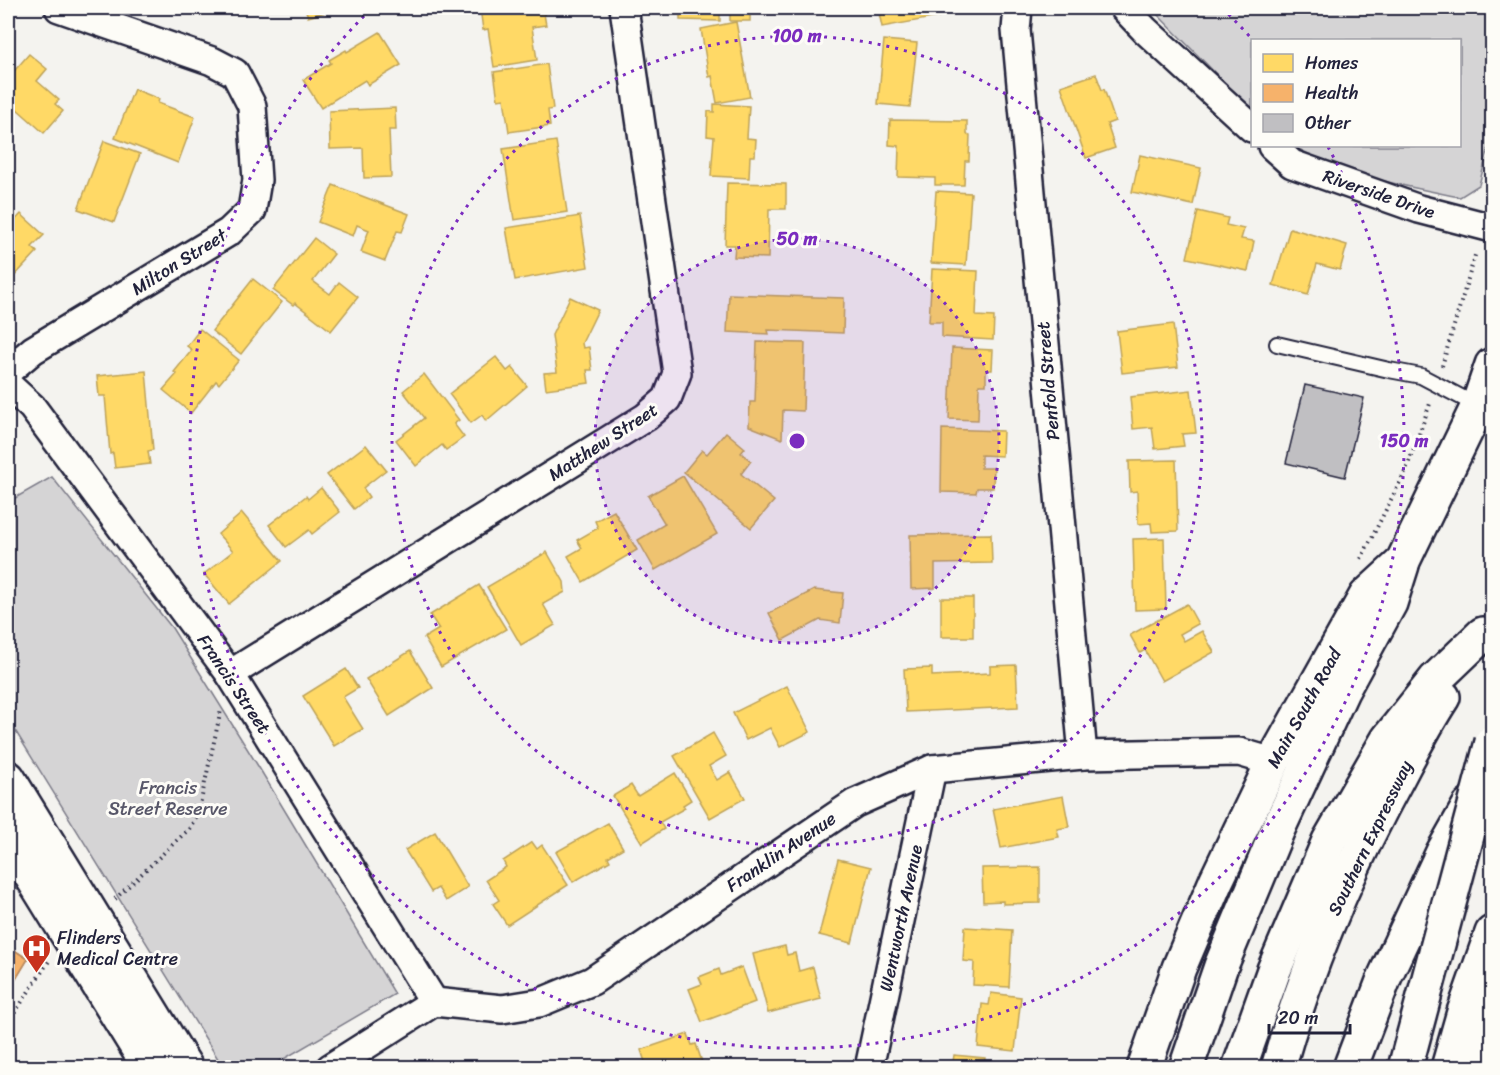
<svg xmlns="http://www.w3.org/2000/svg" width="1500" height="1075" font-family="Sriracha,sans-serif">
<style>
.green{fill:#d5d4d5;stroke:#7c7b88;stroke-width:1.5}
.homes{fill:#ffd966;stroke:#bda259;stroke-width:1.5}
.health{fill:#f6b26b;stroke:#b6875d;stroke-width:1.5}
.building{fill:#c0bfc2;stroke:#22223b;stroke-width:1.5}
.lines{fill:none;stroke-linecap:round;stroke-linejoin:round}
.lane-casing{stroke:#22223b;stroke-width:18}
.street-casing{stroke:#22223b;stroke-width:32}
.secondary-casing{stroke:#22223b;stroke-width:38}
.highway-casing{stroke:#22223b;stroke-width:38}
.path{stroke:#22223b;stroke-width:4;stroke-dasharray:1.5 4.5;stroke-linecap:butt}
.lane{stroke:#fdfcf7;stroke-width:14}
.street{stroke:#fdfcf7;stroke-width:27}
.secondary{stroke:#fdfcf7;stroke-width:33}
.highway{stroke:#fdfcf7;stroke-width:33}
.highway-bridge-casing{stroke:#22223b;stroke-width:38;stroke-linecap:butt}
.highway-bridge{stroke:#fdfcf7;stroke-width:33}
.ring{fill:none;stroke:#7b2cbf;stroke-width:3;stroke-dasharray:3 6}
.labels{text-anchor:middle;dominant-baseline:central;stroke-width:6;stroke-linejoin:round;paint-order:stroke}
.street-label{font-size:18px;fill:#22223b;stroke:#fdfcf7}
.park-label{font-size:18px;fill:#585769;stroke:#fdfcf7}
.poi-label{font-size:18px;fill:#22223b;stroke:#fdfcf7;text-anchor:start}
.centre{fill:#7b2cbf;stroke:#fdfcf7;stroke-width:3}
.ring-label{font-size:18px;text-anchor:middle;font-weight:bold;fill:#7b2cbf;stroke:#fdfcf7;stroke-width:6;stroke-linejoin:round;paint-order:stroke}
</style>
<rect width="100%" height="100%" fill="#f4f3ef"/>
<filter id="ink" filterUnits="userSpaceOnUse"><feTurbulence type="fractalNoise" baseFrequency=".0167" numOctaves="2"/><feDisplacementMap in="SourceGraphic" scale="12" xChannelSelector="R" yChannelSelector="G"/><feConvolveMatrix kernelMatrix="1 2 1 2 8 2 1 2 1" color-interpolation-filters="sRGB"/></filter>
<g filter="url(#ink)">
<g class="green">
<path d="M1151,8H1492V135L1479,185L1460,197C1404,186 1342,176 1294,146H1460V40H1252V110Z"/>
<polygon points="52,477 172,628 258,766 395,994 270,1067 223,1067 8,719 8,502"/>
</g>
<g class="homes">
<polygon points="305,8 331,8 332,10 308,17"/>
<polygon points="480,8 543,8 546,25 532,27 537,60 494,67 488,29 483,30"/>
<polygon points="680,8 750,8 750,21 730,21 730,9 720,9 720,21 680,20"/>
<polygon points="878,8 936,8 938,17 882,27"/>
<polygon points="736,22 750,97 717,103 712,76 709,77 701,29"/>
<polygon points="380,32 401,65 368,85 365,80 321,108 303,80 331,63 329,60 346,50 347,52"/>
<polygon points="884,40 917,43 910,107 878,104"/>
<polygon points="29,54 47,69 37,81 59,100 55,104 63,111 44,133 8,101 8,78"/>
<polygon points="547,64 553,109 548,110 550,126 509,132 504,99 498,100 494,72"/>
<polygon points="1096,74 1102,90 1104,89 1115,121 1107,124 1115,148 1086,158 1061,86"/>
<polygon points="134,89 159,99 158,103 195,117 178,163 115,138"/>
<polygon points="714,104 749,106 747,138 756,139 755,156 750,156 749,178 711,176 714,137 707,136 708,111 714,112"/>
<polygon points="395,108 396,130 389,130 391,177 364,178 363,148 330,149 329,111"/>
<polygon points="890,120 967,121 967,134 970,135 969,161 965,161 964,185 935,185 935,178 898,177 899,146 889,145"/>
<polygon points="104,141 140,154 114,222 78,209"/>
<polygon points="556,141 567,212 514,220 503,149"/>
<polygon points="1140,155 1201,168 1193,205 1132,192"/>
<polygon points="727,183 786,184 786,209 769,209 768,258 734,257 735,245 725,245"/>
<polygon points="333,185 409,214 402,232 397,231 385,261 361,252 369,230 357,225 353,236 318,222"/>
<polygon points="936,191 971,193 966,265 931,263"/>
<polygon points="1198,211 1228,218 1226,225 1244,229 1241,239 1254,241 1248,271 1187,258"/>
<polygon points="21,214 44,235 32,247 37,252 8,283 8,228"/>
<polygon points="580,216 588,267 515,280 506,228"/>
<polygon points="1290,228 1347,245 1340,270 1317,264 1308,295 1273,285"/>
<polygon points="314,238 334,254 313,281 330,294 339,282 358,297 331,331 295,303 293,305 273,290"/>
<polygon points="932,269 978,271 976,316 994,317 993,340 942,337 942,322 929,322"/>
<polygon points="253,279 282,302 241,354 212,331"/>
<polygon points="729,294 844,298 843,333 768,330 769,334 727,332"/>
<polygon points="570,297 598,310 582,343 583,348 589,347 592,370 587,370 589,383 546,389 544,373 557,372 552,335"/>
<polygon points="1173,324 1178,367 1122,373 1117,331"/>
<polygon points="200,329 239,360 219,384 216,381 191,413 163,390 177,374 174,372 192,350 187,346"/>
<polygon points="757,342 805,343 803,411 783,410 782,439 749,426 750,402 755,402"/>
<polygon points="952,348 993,350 992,370 986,370 986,385 979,385 978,420 949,419"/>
<polygon points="496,357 507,371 512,367 527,386 486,421 482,415 471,423 449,394"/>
<polygon points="146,371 153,450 148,451 150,464 115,468 113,453 110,454 105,396 99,396 97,376"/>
<polygon points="424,374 459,420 454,424 464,437 446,450 442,445 416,466 396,440 424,418 403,391"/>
<polygon points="1191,390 1196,433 1182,434 1184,446 1155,449 1152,427 1133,429 1130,397"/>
<polygon points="942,429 1003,431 1002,456 981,455 981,468 994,468 993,488 977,488 976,493 941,492"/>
<polygon points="726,432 745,448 741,453 751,461 741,474 774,501 751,528 684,472 702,450 707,454"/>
<polygon points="366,445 386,470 363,488 369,497 354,509 327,475"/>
<polygon points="1176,460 1178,531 1152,532 1151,523 1138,524 1137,491 1130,492 1129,461"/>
<polygon points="683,476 717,534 655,570 638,540 665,524 648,496"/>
<polygon points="321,488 340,512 312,534 309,530 286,547 269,525 306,496 308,499"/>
<polygon points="614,511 637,550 583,582 568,556 582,548 577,540 598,528 595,521"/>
<polygon points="242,513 282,561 229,604 204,574 233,551 218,534"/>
<polygon points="991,534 992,563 935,564 935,588 911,589 910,535"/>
<polygon points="1164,538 1166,609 1135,610 1133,539"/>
<polygon points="547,552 564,582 565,592 543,604 555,625 521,645 487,587"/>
<polygon points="479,585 506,629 441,667 424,638 439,629 430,615"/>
<polygon points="814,590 843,593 840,623 820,620 783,640 769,613"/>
<rect x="941" y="598" width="32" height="39"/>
<polygon points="1187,604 1198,624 1180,634 1184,641 1202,631 1214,652 1162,681 1145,650 1140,653 1130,635"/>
<polygon points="410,651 433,688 389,716 366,679"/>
<polygon points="1016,665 1018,707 906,712 904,669 932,668 932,676 990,673 990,666"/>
<polygon points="346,669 358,688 343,697 363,729 334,746 303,696"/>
<polygon points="787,686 810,732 780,747 770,728 746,740 733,713"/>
<polygon points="713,733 726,756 709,766 717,780 730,772 745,798 710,818 674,756"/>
<polygon points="675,773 691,800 683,805 685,808 660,822 664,829 642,843 613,796 631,785 638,796"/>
<polygon points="1063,796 1069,827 1057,829 1059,837 1001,848 993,809"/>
<polygon points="608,823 623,848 608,857 610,861 573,882 556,852"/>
<polygon points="435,832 468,887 446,901 438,888 431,892 405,850"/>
<polygon points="532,842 537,849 542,845 568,885 507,925 493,904 499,900 486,880 506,867 503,861"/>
<polygon points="838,859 871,867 852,943 819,935"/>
<polygon points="1040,867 1040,903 1003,904 1003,901 983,902 982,868"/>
<polygon points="965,927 1012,930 1009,987 973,985 974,962 963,961"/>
<polygon points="785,946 787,955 795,953 799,971 813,967 821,999 768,1013 753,954"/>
<polygon points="742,967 755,1002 702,1022 689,989 702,984 699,977 719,969 721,975"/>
<polygon points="991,993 1021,997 1015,1051 978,1047 982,1004 989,1005"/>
<polygon points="688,1034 692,1045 696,1044 704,1068 647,1068 641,1050"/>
<polygon points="954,1055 985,1058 984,1068 952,1068"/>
</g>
<g class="health">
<polygon points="8,946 28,959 8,992"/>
<polygon points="8,946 28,959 8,992"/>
</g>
<polygon class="building" points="1305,385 1364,398 1345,477 1286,463"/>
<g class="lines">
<defs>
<polyline id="lane" points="1277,344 1389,370 1421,376 1478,406"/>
<g id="street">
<polyline points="1018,8 1016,30 1083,755"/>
<polyline points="1124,8 1145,30 1252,128"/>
<polyline points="1272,146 1292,164 1419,209 1492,228"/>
<polyline points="8,371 33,350 229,232 252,210 257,180 252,106 235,73 212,61 59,8"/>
<polyline points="8,385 32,407 230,674 434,1002"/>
<polyline points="230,674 646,417 667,399 677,373 624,8"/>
<polyline points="330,1068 434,1002 502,1009 539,1003 592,981 855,803 932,769 1083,755 1239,752 1273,762"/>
<polyline points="869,1068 932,769"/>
</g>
<g id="secondary">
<polyline points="8,778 186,1068"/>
<polyline points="8,838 150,1068"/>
</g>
<g id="highway">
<polyline points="1144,1068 1179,968 1216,881 1273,762 1366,596 1402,563 1478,406 1492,365"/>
<polyline points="1186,1068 1221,966 1278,829 1342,691 1390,603 1402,565"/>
<polyline points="1239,1068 1274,970 1329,841 1388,739 1435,680 1483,634"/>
<path d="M1278,1068C1307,966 1348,869 1398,777C1412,750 1426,723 1443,697"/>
<polyline points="1350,1068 1385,976 1443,852 1469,806"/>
<polyline points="1448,1068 1464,1012 1492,933"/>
<polyline points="1479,1068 1492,1012"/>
</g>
</defs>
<use href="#lane" class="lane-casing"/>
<use href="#street" class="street-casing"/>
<use href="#secondary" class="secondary-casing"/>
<use href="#highway" class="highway-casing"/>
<g class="path">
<polyline points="1442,366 1476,252"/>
<polyline points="1361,559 1406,470 1431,401"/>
<polyline points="115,899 189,829 198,814 221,710"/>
<polyline points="8,1023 49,961"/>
<polyline points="8,1058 12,1017"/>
</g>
<use href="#lane" class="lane"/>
<use href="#street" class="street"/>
<use href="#secondary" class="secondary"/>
<use href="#highway" class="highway"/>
<defs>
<polyline id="highway-bridge" points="1405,1068 1492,742"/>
</defs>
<use href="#highway-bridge" class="highway-bridge-casing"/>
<use href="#highway-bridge" class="highway-bridge"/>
</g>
</g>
<circle cx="797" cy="441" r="202" fill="#7b2cbf" fill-opacity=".12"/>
<g class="ring">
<circle cx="797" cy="441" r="202"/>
<circle cx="797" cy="441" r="405"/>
<path d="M1222 8A607 607 0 0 1 1252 39M1328 147A607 607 0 1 1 372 8"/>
</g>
<defs>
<symbol id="hospital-pin" viewBox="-11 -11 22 30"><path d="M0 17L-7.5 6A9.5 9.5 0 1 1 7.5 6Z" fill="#c8321e" stroke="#fdfcf7"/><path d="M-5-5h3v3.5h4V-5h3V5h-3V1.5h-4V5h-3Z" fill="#fff"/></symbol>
</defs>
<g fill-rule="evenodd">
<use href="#hospital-pin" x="20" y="932" width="33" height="45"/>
</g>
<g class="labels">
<g class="street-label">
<text transform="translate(1379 194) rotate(19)">Riverside Drive</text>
<text transform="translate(179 262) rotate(-32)">Milton Street</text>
<text transform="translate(1048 381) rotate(-95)">Penfold Street</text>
<text transform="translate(603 442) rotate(-33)">Matthew Street</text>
<text transform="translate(234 684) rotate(56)">Francis Street</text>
<text transform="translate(1304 708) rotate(-61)">Main South Road</text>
<text transform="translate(1370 838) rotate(-64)">Southern Expressway</text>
<text transform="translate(781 852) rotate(-34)">Franklin Avenue</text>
<text transform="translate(901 918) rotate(-78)">Wentworth Avenue</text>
</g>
<g class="park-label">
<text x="168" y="788">Francis<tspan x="168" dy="21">Street Reserve</tspan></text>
</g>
<g class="poi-label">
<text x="57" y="938">Flinders<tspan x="57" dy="21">Medical Centre</tspan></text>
</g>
</g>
<circle cx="797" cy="441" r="9" class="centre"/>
<g class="ring-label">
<text x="797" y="42">100 m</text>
<text x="797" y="245">50 m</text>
<text x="1404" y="447">150 m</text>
</g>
<rect width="1500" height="1075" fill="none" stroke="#fdfcf7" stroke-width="30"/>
<rect x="15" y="15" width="1470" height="1045" fill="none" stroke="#22223b" stroke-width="2" filter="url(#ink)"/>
<rect x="1251" y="39" width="210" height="108" fill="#fdfcf7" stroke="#a5a5ac" stroke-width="1.5"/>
<rect x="1263" y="54" width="30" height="18" fill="#ffd966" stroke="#a5a5ac" stroke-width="1.5"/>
<text x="1305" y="69" font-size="18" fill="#22223b">Homes</text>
<rect x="1263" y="84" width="30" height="18" fill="#f6b26b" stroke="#a5a5ac" stroke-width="1.5"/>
<text x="1305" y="99" font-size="18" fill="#22223b">Health</text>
<rect x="1263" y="114" width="30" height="18" fill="#c0bfc2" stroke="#a5a5ac" stroke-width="1.5"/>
<text x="1305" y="129" font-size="18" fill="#22223b">Other</text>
<path d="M1269 1024v9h81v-9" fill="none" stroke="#22223b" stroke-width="3"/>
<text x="1278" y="1024" font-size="18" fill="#22223b" stroke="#fdfcf7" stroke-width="4.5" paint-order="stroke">20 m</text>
</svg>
